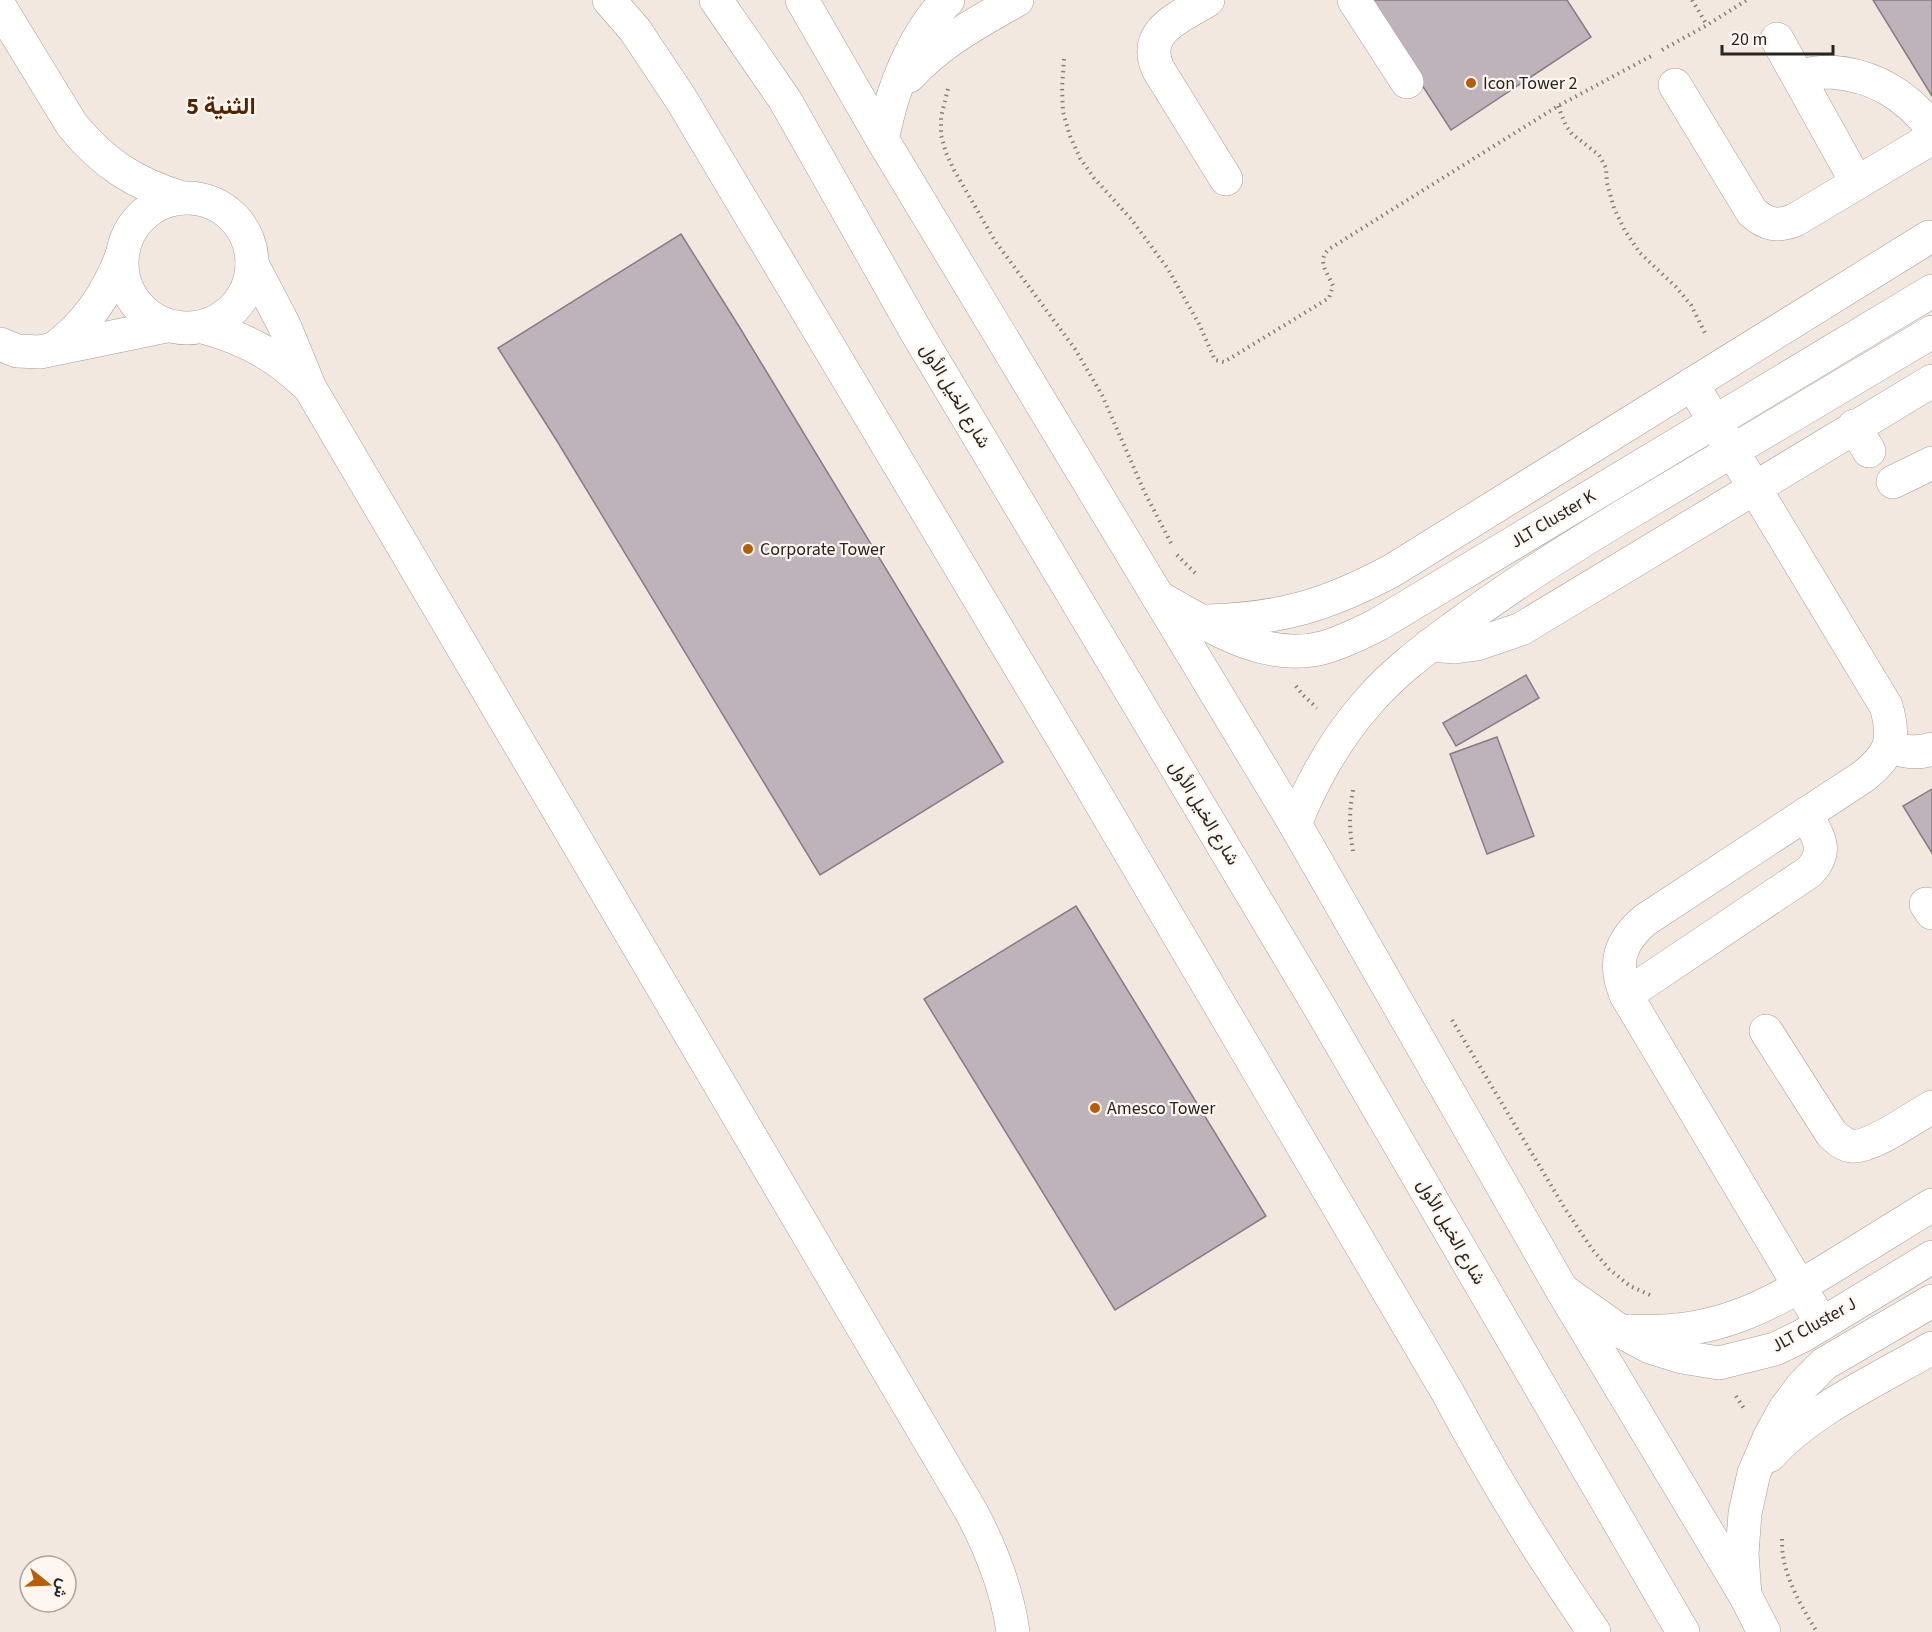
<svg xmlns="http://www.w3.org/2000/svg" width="1932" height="1632" font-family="'Source Sans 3',Vazirmatn,sans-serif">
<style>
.building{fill:#beb3ba;stroke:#877c83;stroke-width:1.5}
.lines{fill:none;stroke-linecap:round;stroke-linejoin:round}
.minor-casing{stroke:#a69c94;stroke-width:34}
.major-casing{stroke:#a69c94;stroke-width:34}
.path{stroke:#857e79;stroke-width:4;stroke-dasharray:1.5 4.5;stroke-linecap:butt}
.minor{stroke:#fff;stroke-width:33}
.major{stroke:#fff;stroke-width:33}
.poi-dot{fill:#b95d04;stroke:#fff6ef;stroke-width:2}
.labels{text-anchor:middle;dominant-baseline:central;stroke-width:4.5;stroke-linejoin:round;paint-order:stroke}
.poi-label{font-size:18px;fill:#282421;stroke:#fff6ef;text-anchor:start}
.street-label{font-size:18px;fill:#282421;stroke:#fff6ef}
.district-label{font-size:24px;font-weight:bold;fill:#512500;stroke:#fff6ef}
</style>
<rect width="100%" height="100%" fill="#f3e8e0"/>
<g class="building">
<polygon points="1367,0 1567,0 1591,37 1451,130"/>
<polygon points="1873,0 1932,0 1932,96"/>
<polygon points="681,234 740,328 1003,762 820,875 557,441 498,348"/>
<polygon points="1526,675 1539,698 1456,746 1443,723"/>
<polygon points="1497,737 1534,836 1487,854 1450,754"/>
<polygon points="1932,789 1932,853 1903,806"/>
<polygon points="1076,906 1266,1216 1115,1310 924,999"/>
</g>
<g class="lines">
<defs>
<g id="minor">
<path d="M1208,0C1181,17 1141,30 1158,69L1226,179"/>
<polyline points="1354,0 1407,82"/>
<path d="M0,7L72,125C104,164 134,183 182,198"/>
<polyline points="1777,39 1857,183"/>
<path d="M909,76C939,43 978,22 1017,0"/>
<path d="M1798,76C1808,74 1820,72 1831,72C1874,75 1906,95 1932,128"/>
<path d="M1675,85L1752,212C1766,225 1778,227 1795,220L1932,138"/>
<path d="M882,139C886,124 889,108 894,94C904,63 924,22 948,0"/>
<circle cx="187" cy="263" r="65"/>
<path d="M252,264L284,325L310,388L972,1513C992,1551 1007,1589 1013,1632"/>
<path d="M203,327C244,338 276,355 307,385"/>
<polyline points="0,344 17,351 40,352 166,326"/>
<path d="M56,347C88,323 108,293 122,255"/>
<path d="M1692,384L1886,706C1896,740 1891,754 1864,776L1645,920C1619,942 1613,964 1626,995L1822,1324"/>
<polyline points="1854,426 1869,451"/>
<polyline points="1893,482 1932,463"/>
<path d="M1158,597C1207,624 1263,663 1322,648C1341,643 1359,634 1377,625L1932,291"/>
<path d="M1207,621C1281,619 1328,605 1393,570L1929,237"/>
<polyline points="1430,645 1455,647 1477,644 1521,629 1932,381"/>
<path d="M1889,746C1904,752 1916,754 1932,749"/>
<path d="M1295,824C1313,779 1336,738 1369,701C1394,672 1424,650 1455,627C1514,583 1576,544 1640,506C1737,448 1835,390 1932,332"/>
<polyline points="1926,904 1932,913"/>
<path d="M1626,995L1809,872C1830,850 1818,837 1806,814"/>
<path d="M1766,1031L1831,1133C1837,1139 1842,1144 1851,1146C1870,1149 1914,1117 1932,1107"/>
<polyline points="1562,1290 1620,1331 1650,1347 1682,1357 1719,1363 1775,1349 1802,1336 1932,1257"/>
<path d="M1630,1331C1714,1336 1765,1308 1835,1265C1867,1245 1900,1225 1932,1205"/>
<path d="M1769,1456C1810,1410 1879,1379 1932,1348"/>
<polyline points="1745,1595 1742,1554 1745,1513 1754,1473 1770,1436 1785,1409 1803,1385 1824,1364 1932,1301"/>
</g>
<g id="major">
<path d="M609,0L635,30L681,99L1085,776L1448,1393C1492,1476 1541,1555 1594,1632"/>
<polyline points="716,0 785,100 917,333 1323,1013 1683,1632"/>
<polyline points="802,0 882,139 1295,824 1562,1290 1745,1595 1764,1632"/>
</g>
</defs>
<use href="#minor" class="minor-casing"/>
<use href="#major" class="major-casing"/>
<g class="path">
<polyline points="1692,0 1707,25"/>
<polyline points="1662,50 1707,25 1747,0"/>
<path d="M1064,59L1062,88L1063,112L1070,136L1080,158L1094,178L1131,219L1168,269L1199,324L1215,360L1224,362L1329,298L1333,286C1328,273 1316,261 1329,249L1558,106L1653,55"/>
<polyline points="948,89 941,117 941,135 946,153 954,170 995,241 1075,349 1102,395 1144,491 1171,543"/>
<polyline points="1558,106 1566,126 1572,134 1599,155 1606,168 1607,183 1614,208 1625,231 1640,253 1676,287 1691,305 1705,333"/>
<polyline points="1177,555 1197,575"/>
<polyline points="1296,686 1303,695 1317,708"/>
<path d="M1353,790C1349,811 1349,829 1353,851"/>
<polyline points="1452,1020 1564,1207 1592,1249 1609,1269 1630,1286 1650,1295"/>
<polyline points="1736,1396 1745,1410"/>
<path d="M1782,1539C1781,1573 1800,1604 1817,1632"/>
</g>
<use href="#minor" class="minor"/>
<use href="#major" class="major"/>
</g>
<g class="poi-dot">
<circle cx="1471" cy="83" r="6"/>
<circle cx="748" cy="549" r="6"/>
<circle cx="1095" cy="1108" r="6"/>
</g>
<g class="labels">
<g class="poi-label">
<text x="1483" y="83">Icon Tower 2</text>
<text x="760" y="549">Corporate Tower</text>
<text x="1107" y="1108">Amesco Tower</text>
</g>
<g class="street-label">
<text transform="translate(955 396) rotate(59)">شارع الخيل الأول</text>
<text transform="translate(1553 519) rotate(-31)">JLT Cluster K</text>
<text transform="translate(1204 813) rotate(59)">شارع الخيل الأول</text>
<text transform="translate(1451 1232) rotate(60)">شارع الخيل الأول</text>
<text transform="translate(1814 1325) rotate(-29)">JLT Cluster J</text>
</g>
<g class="district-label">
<text x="221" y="106">الثنية 5</text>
</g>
</g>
<g transform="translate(48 1584) rotate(108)"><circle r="28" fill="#fff6ef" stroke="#a9a29d" stroke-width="1.5"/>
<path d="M0-4.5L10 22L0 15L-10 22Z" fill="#b95d04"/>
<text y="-9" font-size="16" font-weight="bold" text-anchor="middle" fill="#282421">ش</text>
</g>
<path d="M1722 45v9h111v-9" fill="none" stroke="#282421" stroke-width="3"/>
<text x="1731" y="45" font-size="18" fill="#282421" stroke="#fff6ef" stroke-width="4.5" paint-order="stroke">20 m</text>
</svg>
